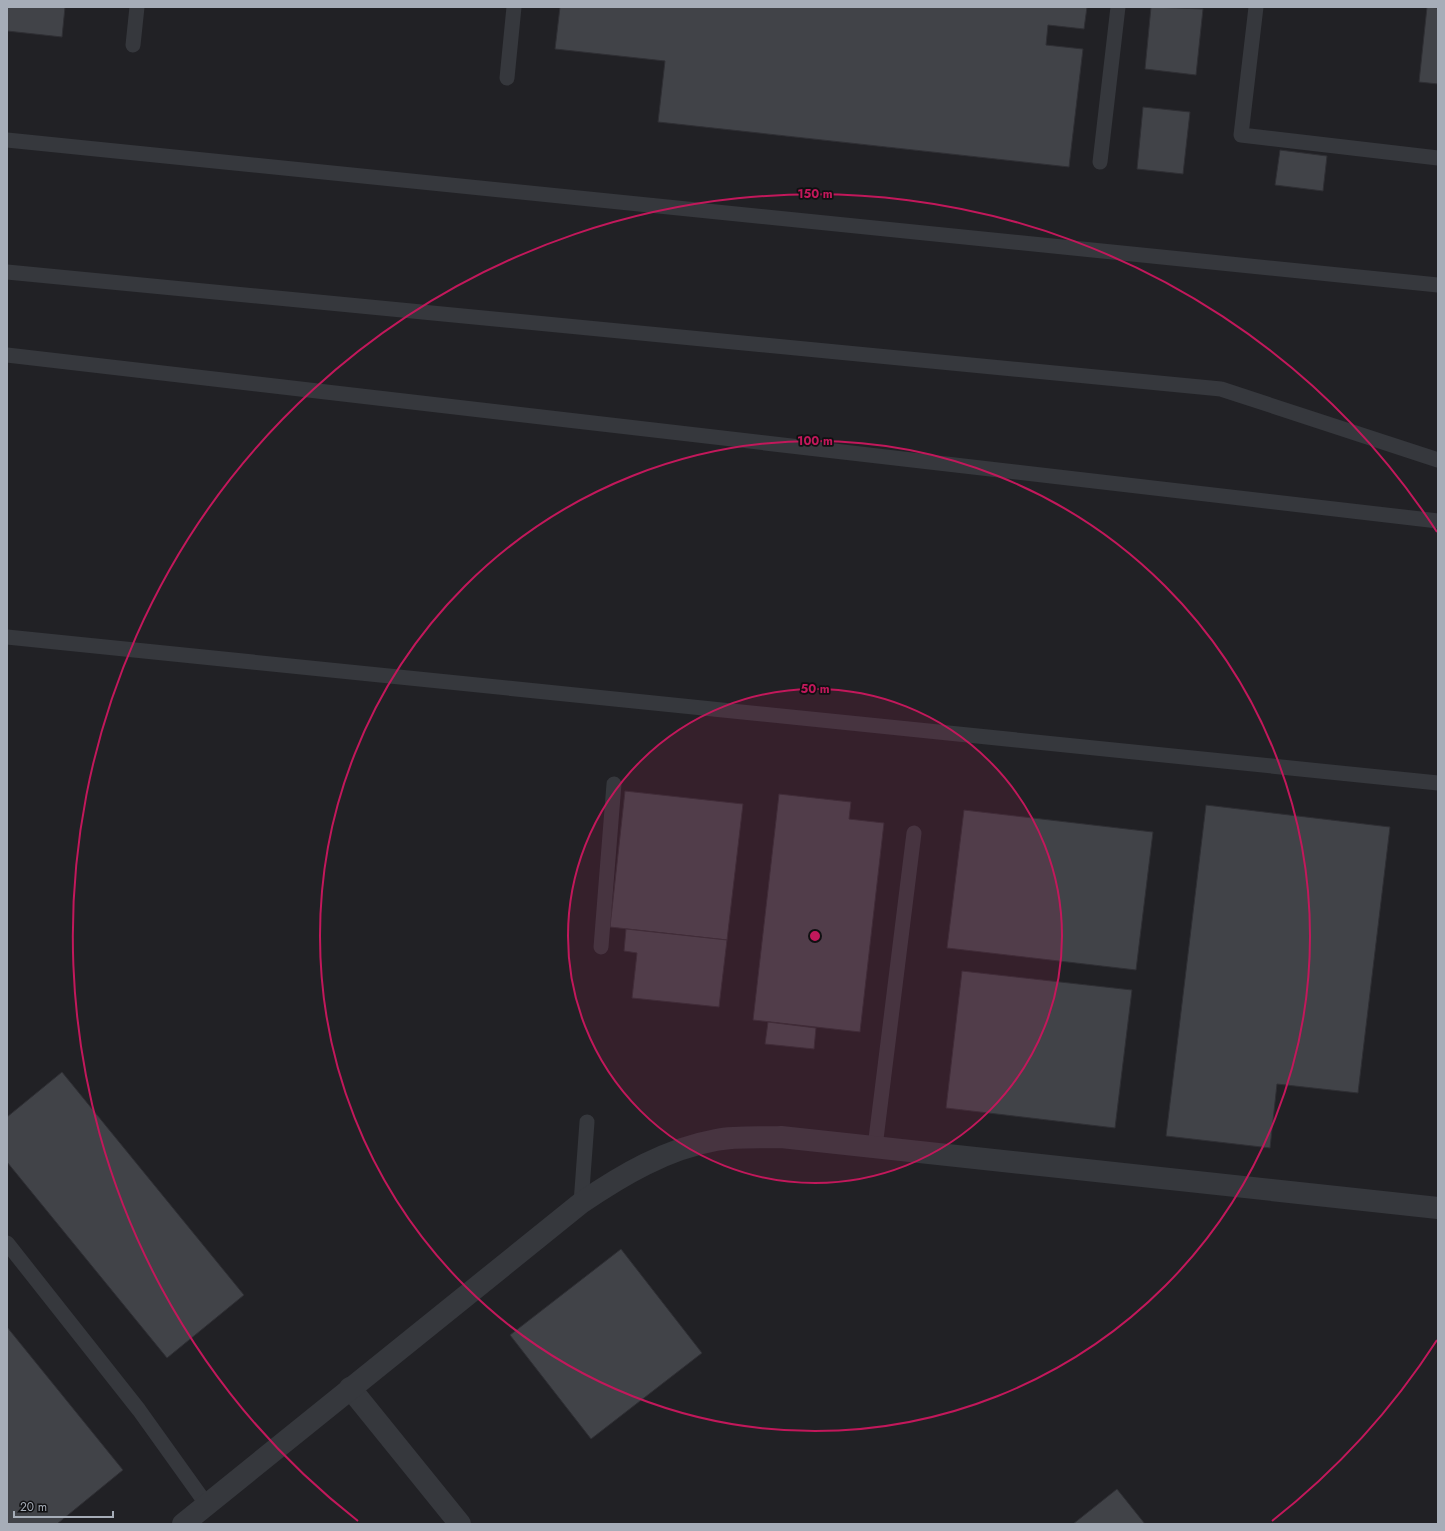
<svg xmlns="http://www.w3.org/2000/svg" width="1445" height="1531" font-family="Jost,sans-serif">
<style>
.built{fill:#212125}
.building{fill:#414348;stroke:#2f2f34}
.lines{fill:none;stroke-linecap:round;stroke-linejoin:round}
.service{stroke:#36383d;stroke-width:15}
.tertiary{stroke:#36383d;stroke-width:22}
.ring{fill:none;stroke:#c2185b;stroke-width:2}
.centre{fill:#c2185b;stroke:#101012;stroke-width:2}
.ring-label{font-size:12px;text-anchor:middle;font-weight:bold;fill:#c2185b;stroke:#101012;stroke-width:3.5;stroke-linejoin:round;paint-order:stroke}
</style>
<rect width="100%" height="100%" fill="#151517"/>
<rect class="built" x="7" y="7" width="1431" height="1517"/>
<g class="building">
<polygon points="7,7 65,7 62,37 7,31"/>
<polygon points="560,7 1087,7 1084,29 1048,25 1046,45 1083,49 1069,167 658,122 665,61 555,49"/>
<polygon points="1151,7 1203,9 1196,75 1145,69"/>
<polygon points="1427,7 1438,8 1438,84 1419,82"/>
<polygon points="1143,107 1190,112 1183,174 1137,169"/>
<polygon points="1280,150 1327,156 1323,191 1275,185"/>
<polygon points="625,791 743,804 727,940 610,927"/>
<polygon points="779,794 851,802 849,819 884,823 860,1032 753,1020"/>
<polygon points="1206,805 1390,827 1358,1093 1277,1084 1270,1148 1166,1136"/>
<polygon points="964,810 1153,832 1136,970 947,948"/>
<polygon points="626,929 727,940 719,1007 632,998 637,953 624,951"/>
<polygon points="962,971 1132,990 1115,1128 946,1108"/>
<polygon points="768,1022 816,1028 814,1049 765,1044"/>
<polygon points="62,1072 244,1295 167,1358 7,1162 7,1117"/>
<polygon points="621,1249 702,1353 591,1439 510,1335"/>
<polygon points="7,1327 123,1470 57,1524 7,1524"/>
<polygon points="1117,1489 1145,1524 1073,1524"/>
</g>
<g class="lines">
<g class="service">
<polyline points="1256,7 1241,135 1438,158"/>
<polyline points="133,45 137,7"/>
<polyline points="507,78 514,7"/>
<polyline points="7,140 1438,285"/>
<polyline points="1100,162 1118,7"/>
<polyline points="7,272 1221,389 1438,460"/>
<polyline points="7,355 1438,521"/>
<polyline points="7,637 1438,783"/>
<polyline points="601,947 614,784"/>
<polyline points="875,1147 914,833"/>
<polyline points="581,1203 587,1122"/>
<polyline points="7,1243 139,1410 207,1505"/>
</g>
<g class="tertiary">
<polyline points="350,1388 460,1524"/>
<path d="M183,1524L581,1203C622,1175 666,1149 716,1140C737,1136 760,1138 781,1137L1438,1208"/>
</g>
</g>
<circle cx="815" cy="936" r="247" fill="#c2185b" fill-opacity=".12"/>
<g class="ring">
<circle cx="815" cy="936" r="247"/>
<circle cx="815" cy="936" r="495"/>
<path d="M1437 1340A742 742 0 0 1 1272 1521M358 1521A742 742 0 1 1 1437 532"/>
</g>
<circle cx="815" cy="936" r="6" class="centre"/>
<g class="ring-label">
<text x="815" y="198">150 m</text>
<text x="815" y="445">100 m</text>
<text x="815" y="693">50 m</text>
</g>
<rect width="1445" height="1531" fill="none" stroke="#a6adb8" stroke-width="16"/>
<path d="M14 1511v6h99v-6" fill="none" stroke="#a6adb8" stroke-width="2"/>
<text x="20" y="1511" font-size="12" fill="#a6adb8" stroke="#101012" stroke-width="3" paint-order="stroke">20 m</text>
</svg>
